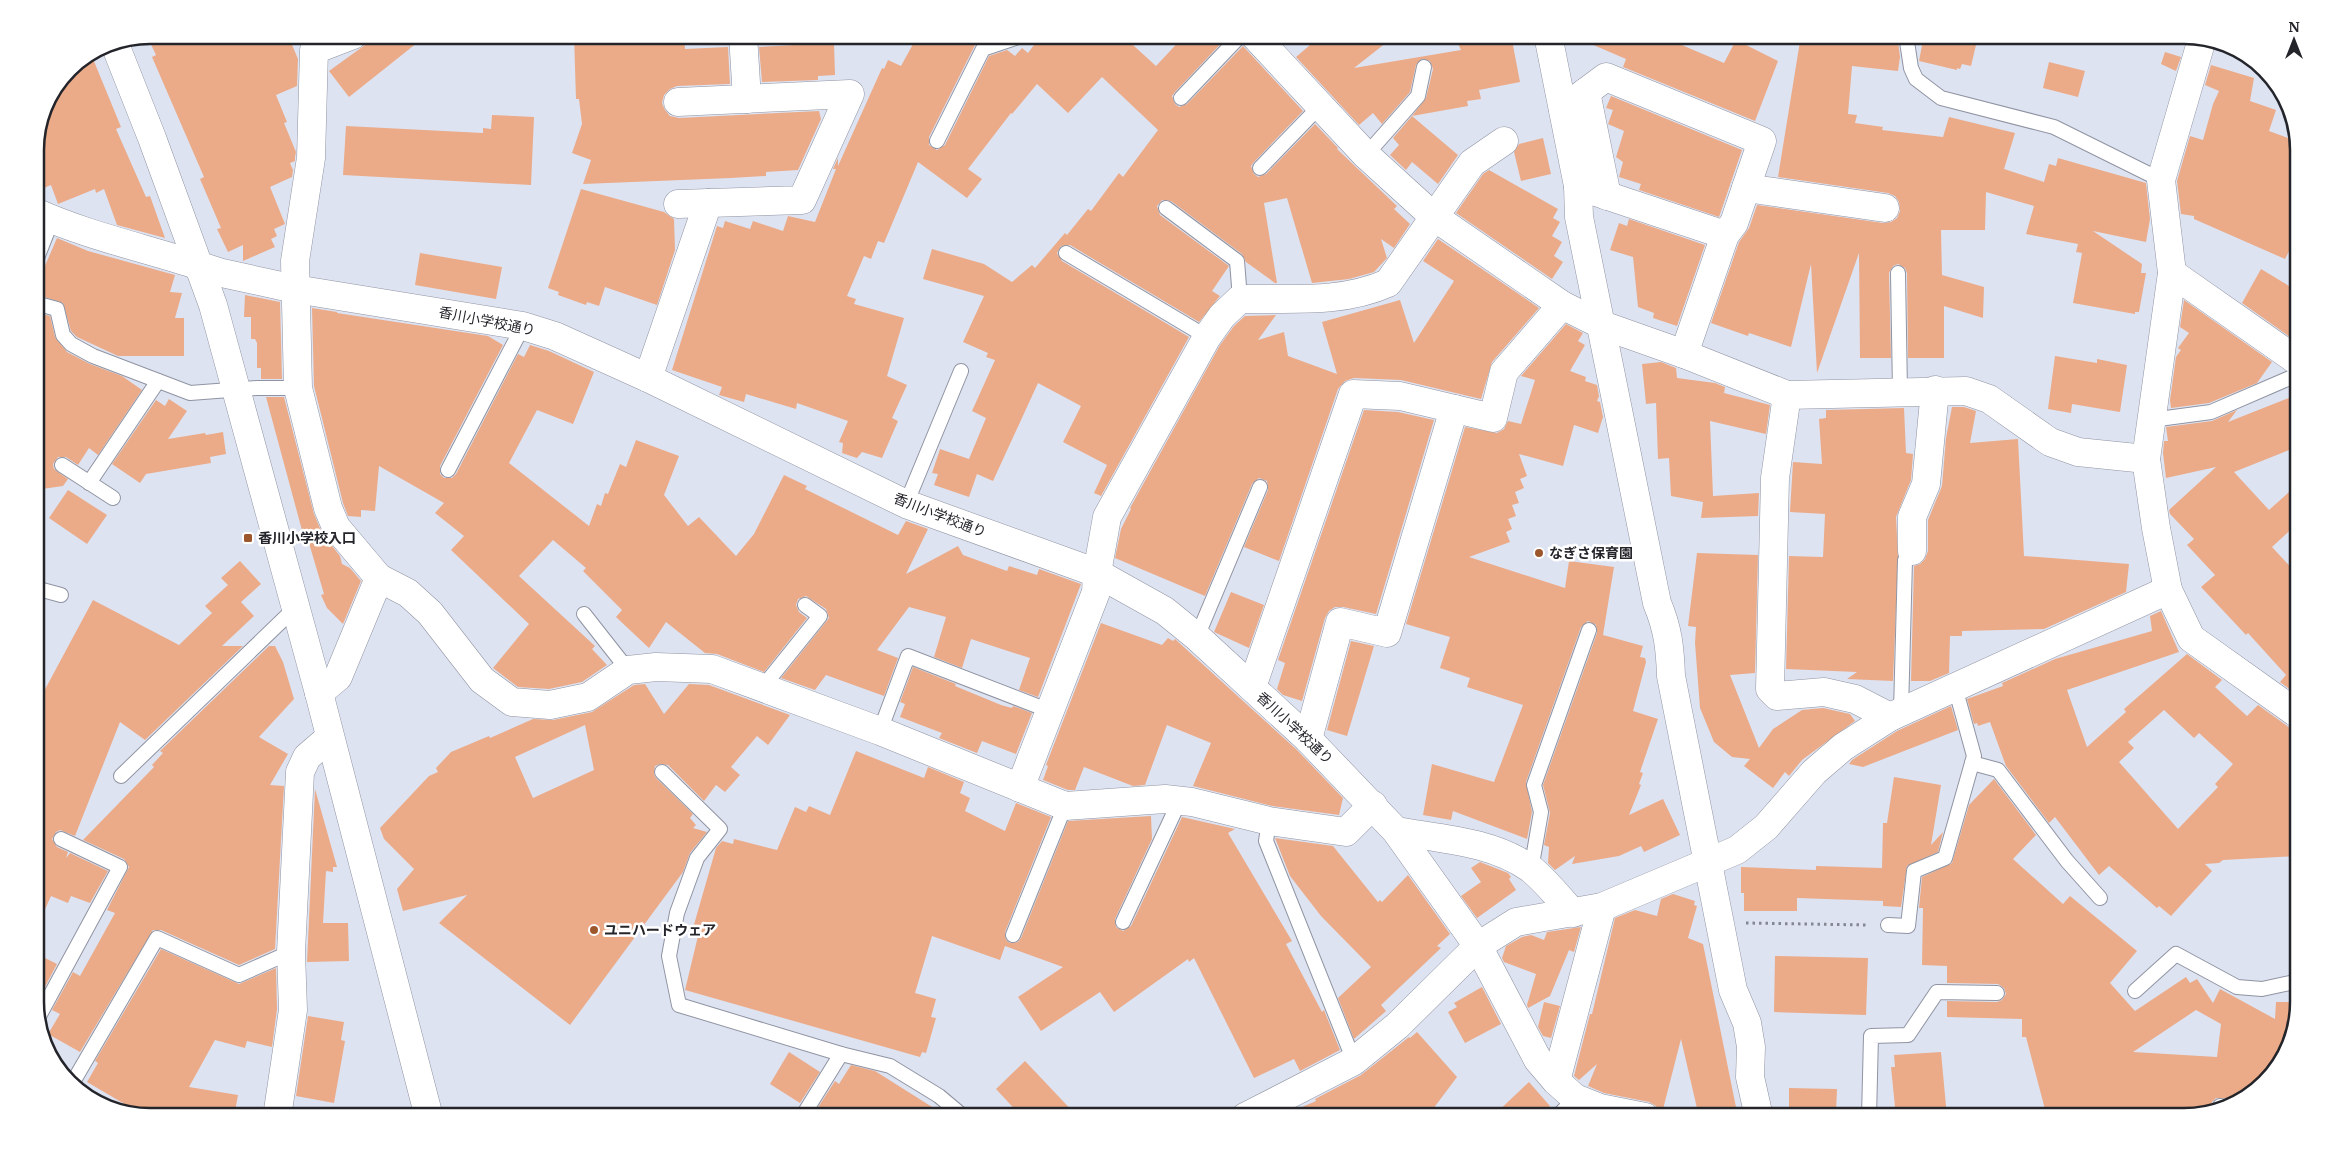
<svg xmlns="http://www.w3.org/2000/svg" width="2334" height="1152" font-family="Merriweather,'Noto Sans JP',serif">
<style>
.building{fill:#ebab88;fill-rule:evenodd}
.lines{fill:none;stroke-linecap:round;stroke-linejoin:round}
.lane-casing{stroke:#9094a2;stroke-width:16}
.street-casing{stroke:#9094a2;stroke-width:29}
.secondary-casing{stroke:#9094a2;stroke-width:29}
.path{stroke:#848792;stroke-width:3;stroke-dasharray:2.5 4;stroke-linecap:butt}
.lane{stroke:#fff;stroke-width:14}
.street{stroke:#fff;stroke-width:28}
.secondary{stroke:#fff;stroke-width:28}
.poi-dot{fill:#9d572d;stroke:#fff;stroke-width:2}
.labels{text-anchor:middle;dominant-baseline:central;stroke-width:5;stroke-linejoin:round;paint-order:stroke}
.street-label{font-size:14px;fill:#24252b;stroke:#fff}
.poi-label{font-size:14px;font-weight:bold;fill:#24252b;stroke:#fff;text-anchor:start}
.rim{fill:none;stroke:#24252b;stroke-width:2.5}
</style>
<rect width="100%" height="100%" fill="#dee3f2"/>
<g class="building">
<polygon points="288,35 298,59 297,86 276,95 287,122 284,123 296,152 295,157 295,161 290,163 293,170 292,177 270,187 285,224 274,229 277,236 271,239 275,247 243,261 243,245 228,252 217,229 221,228 200,179 204,177 152,57 156,55 147,36"/>
<polygon points="375,35 427,35 349,97 329,71 365,45"/>
<polygon points="574,35 684,35 685,49 728,47 730,84 677,86 670,89 664,95 662,103 665,110 670,116 679,118 819,111 821,119 798,170 766,172 766,176 731,178 583,184 591,160 572,153 582,124 579,99 576,99"/>
<polygon points="918,35 987,35 990,37 975,45 929,137 929,145 937,150 945,145 989,56 1007,50 1015,56 1022,48 1028,53 1037,41 1041,44 1049,35 1122,35 1156,66 1185,35 1229,35 1175,92 1172,96 1175,104 1179,107 1187,104 1243,46 1303,111 1254,162 1251,166 1254,174 1258,177 1266,174 1315,124 1338,148 1337,149 1397,206 1394,209 1410,224 1394,248 1381,239 1387,258 1374,272 1349,279 1312,283 1287,198 1264,203 1277,283 1275,283 1246,262 1242,254 1171,201 1162,200 1157,206 1160,215 1229,266 1212,291 1220,296 1199,322 1070,245 1061,246 1057,253 1062,261 1189,337 1101,496 1094,493 1107,465 1063,442 1081,406 1038,383 993,481 977,474 969,497 934,485 938,474 932,473 940,449 969,459 986,418 972,411 995,360 986,357 988,353 963,342 984,296 923,279 932,249 984,264 1012,282 1032,265 1035,268 1065,233 1067,235 1088,209 1091,211 1119,173 1123,177 1158,130 1102,77 1068,113 1037,84 1012,114 1011,113 968,169 982,179 967,198 918,162 884,243 878,241 871,259 864,256 847,296 856,299 854,304 904,318 887,376 907,385 892,418 898,421 882,458 862,452 857,458 842,453 843,443 839,442 848,421 797,403 796,409 746,394 744,402 719,395 722,387 672,370 717,226 723,228 725,221 750,229 753,221 783,231 788,216 815,222 836,169 833,169 838,158 838,166 882,68 884,69 888,60 901,66"/>
<polygon points="1301,35 1344,35 1351,44 1360,35 1396,35 1354,68 1461,50 1454,35 1511,35 1520,82 1479,90 1481,99 1467,101 1468,106 1412,116 1426,98 1433,69 1430,61 1422,59 1416,65 1410,92 1382,124 1373,113 1359,125 1296,57 1310,45"/>
<polygon points="1570,35 1673,35 1670,40 1724,63 1736,40 1778,61 1755,121 1623,67 1626,59"/>
<polygon points="1801,35 1865,35 1898,41 1900,57 1898,71 1852,66 1848,114 1857,115 1855,123 1883,127 1882,130 1943,137 1949,117 2015,133 2004,169 2044,182 2049,164 2056,166 2058,158 2146,183 2150,219 2146,242 2093,231 2142,264 2141,273 2146,273 2139,312 2135,312 2135,314 2073,303 2082,253 2076,252 2078,244 2026,234 2034,206 1986,192 1985,230 1941,230 1942,275 1984,287 1983,318 1944,306 1944,358 1908,358 1907,273 1905,268 1898,264 1893,266 1889,273 1891,358 1860,358 1859,253 1817,373 1811,264 1791,347 1749,333 1748,336 1711,323 1739,242 1749,228 1757,205 1883,223 1891,222 1897,218 1900,211 1899,202 1895,196 1888,193 1778,177"/>
<polygon points="1924,35 1970,35 1968,43 1976,45 1971,66 1962,64 1960,69 1957,68 1957,70 1919,61"/>
<polygon points="834,43 835,75 818,76 818,80 762,82 759,47"/>
<polygon points="2165,52 2181,57 2176,71 2161,64"/>
<polygon points="91,54 121,127 116,129 146,197 150,196 165,238 117,225 104,189 96,193 95,189 58,204 51,185 44,188 35,169 35,143 47,100 69,69"/>
<polygon points="2049,62 2085,71 2078,97 2043,88"/>
<polygon points="2211,65 2254,78 2250,101 2276,110 2269,131 2299,142 2299,232 2285,259 2194,219 2194,216 2181,214 2177,181 2190,136 2203,140 2213,104 2219,91 2205,85"/>
<polygon points="1611,96 1742,150 1719,217 1639,190 1641,184 1619,177 1623,162 1616,157 1624,131 1608,124 1613,110 1606,108"/>
<polygon points="492,115 534,117 531,185 343,175 346,126 483,133 483,128 491,129"/>
<polygon points="1412,116 1458,155 1438,184 1412,162 1406,170 1390,155 1399,145 1393,138"/>
<polygon points="1543,138 1551,174 1521,181 1514,152 1519,144"/>
<polygon points="1489,170 1558,209 1553,218 1560,222 1552,236 1562,242 1554,256 1563,262 1552,279 1456,213 1483,174"/>
<polygon points="581,189 664,212 674,219 675,250 657,305 605,287 599,306 587,302 586,305 558,295 559,292 548,288"/>
<polygon points="1629,219 1705,245 1677,326 1653,318 1654,313 1638,307 1633,257 1610,250 1619,223 1627,226"/>
<polygon points="57,238 88,251 175,275 170,292 182,293 175,318 184,318 184,356 118,356 77,337 71,331 63,303 35,294 35,289"/>
<polygon points="1438,239 1539,308 1492,362 1481,399 1401,380 1354,378 1345,381 1338,389 1279,561 1244,547 1268,490 1267,481 1259,478 1252,484 1205,596 1115,558 1121,529 1131,509 1130,508 1220,345 1234,326 1245,316 1276,315 1258,340 1284,332 1288,356 1337,374 1322,322 1400,300 1414,343 1454,281 1423,261"/>
<polygon points="420,253 502,267 496,299 415,285"/>
<polygon points="2261,269 2299,292 2299,325 2290,337 2242,303"/>
<polygon points="245,295 280,302 282,379 261,379 261,368 257,368 257,343 255,339 251,339 251,317 244,317"/>
<polygon points="2184,300 2272,362 2257,383 2209,403 2171,408 2170,400 2176,357 2181,350 2178,348 2189,333 2180,327"/>
<polygon points="312,308 337,312 337,313 488,336 503,345 440,466 440,474 444,478 452,478 456,474 518,354 524,357 530,345 549,351 594,372 573,424 537,410 509,463 589,526 597,504 601,506 605,493 608,494 620,464 626,467 636,440 679,456 664,495 688,526 699,517 736,556 754,534 784,475 807,486 805,489 898,535 906,521 928,529 906,574 958,546 963,555 1007,571 1009,566 1037,575 1039,569 1081,584 1038,697 1019,690 1030,658 971,639 962,668 934,657 946,617 909,607 877,650 898,658 884,696 826,675 815,690 781,678 829,618 826,609 806,596 798,599 796,605 799,612 807,618 764,672 717,654 705,653 666,622 649,648 616,617 622,610 583,571 586,568 553,540 519,576 595,646 592,649 607,665 582,682 549,689 518,687 493,668 529,624 451,550 464,536 435,513 444,503 379,466 375,511 361,510 361,517 348,516 343,503 314,386"/>
<polygon points="35,312 50,316 55,337 67,352 90,364 122,376 142,390 98,455 89,448 78,465 66,457 58,457 53,464 54,469 68,479 63,486 35,490"/>
<polygon points="1566,324 1583,333 1578,341 1585,345 1570,371 1586,377 1585,381 1597,385 1599,396 1597,401 1600,402 1603,417 1598,433 1574,425 1563,466 1519,454 1527,476 1520,479 1524,488 1515,492 1519,503 1512,505 1516,516 1508,519 1512,529 1506,532 1510,542 1469,557 1565,588 1569,561 1614,567 1603,635 1643,646 1640,657 1645,658 1646,662 1633,711 1658,719 1640,772 1643,773 1639,784 1641,785 1629,815 1663,799 1680,835 1644,852 1641,846 1619,856 1572,864 1575,856 1555,870 1548,863 1549,847 1544,845 1550,813 1543,785 1597,633 1596,625 1588,621 1581,627 1526,782 1532,812 1527,839 1453,811 1451,820 1423,815 1432,764 1494,782 1523,705 1467,687 1470,678 1440,668 1450,637 1406,624 1465,427 1497,433 1504,429 1508,421 1521,424 1535,380 1521,376"/>
<polygon points="2055,356 2097,363 2097,359 2127,365 2120,412 2072,404 2071,413 2048,409"/>
<polygon points="1661,362 1676,368 1677,378 1715,383 1725,387 1724,393 1770,405 1766,434 1710,421 1713,496 1759,493 1758,516 1701,518 1703,502 1671,496 1669,458 1658,459 1656,403 1646,404 1642,364"/>
<polygon points="2299,394 2299,446 2234,472 2269,510 2299,483 2299,522 2272,547 2299,576 2299,696 2280,682 2286,675 2248,633 2246,635 2201,587 2215,575 2187,545 2194,539 2170,514 2169,510 2216,467 2166,478 2163,453 2164,441 2168,441 2166,427 2212,421 2237,410 2228,422"/>
<polygon points="266,397 284,397 314,514 322,533 340,556 342,564 350,568 361,581 343,624 327,608 321,595 324,594 306,533 303,534"/>
<polygon points="169,399 187,411 168,439 205,433 206,435 223,432 226,454 210,457 211,463 146,474 140,483 112,464 156,400 165,406"/>
<polygon points="1952,407 1964,407 1976,411 1970,443 2018,439 2024,556 2129,564 2126,592 2044,629 1962,631 1962,636 1950,636 1949,673 1930,681 1911,681 1914,566 1920,564 1925,559 1928,551 1928,520 1942,486 1946,438"/>
<polygon points="1904,408 1906,453 1913,454 1911,480 1896,517 1898,556 1893,681 1847,679 1857,672 1786,669 1789,556 1823,557 1825,514 1790,512 1793,462 1822,464 1819,419 1826,418 1826,410"/>
<polygon points="1364,410 1398,412 1434,420 1376,614 1343,607 1335,607 1329,611 1325,618 1302,701 1283,695 1277,689 1285,663 1278,660"/>
<polygon points="68,490 107,515 87,544 49,518"/>
<polygon points="1697,553 1758,555 1755,673 1730,675 1759,748 1773,729 1802,710 1823,708 1850,714 1855,721 1802,760 1789,776 1785,772 1773,788 1744,766 1750,759 1732,757 1714,742 1700,708 1695,643 1696,627 1688,626"/>
<polygon points="240,561 261,584 241,602 254,616 222,646 243,646 145,740 120,722 75,836 60,830 56,832 52,839 57,847 68,852 66,858 70,853 108,871 90,903 71,896 68,903 51,896 35,932 35,708 93,600 179,645 212,613 205,606 228,585 221,578"/>
<polygon points="1231,592 1264,605 1249,648 1214,632"/>
<path d="M2161,611L2179,652L2067,690L2087,747L2126,712L2124,709L2187,654L2222,680L2215,687L2247,716L2258,705L2290,728L2299,730V856L2223,860L2219,863L2205,864L2212,871L2171,916L2159,906L2157,908L2109,866L2099,875L2055,817L2049,823L2006,766L1990,722L1978,726L1977,723L1974,724L1967,699L2003,686L2002,683L2055,659L2152,631L2150,616ZM2164,710L2194,738L2199,733L2233,764L2215,784L2218,787L2178,829L2119,762L2134,748L2128,742Z"/>
<polygon points="1101,623 1162,645 1168,638 1173,641 1175,639 1297,750 1343,798 1339,815 1272,806 1193,786 1211,743 1167,725 1145,785 1133,786 1084,767 1075,790 1068,790 1043,780 1048,766 1046,765"/>
<polygon points="1351,641 1374,646 1347,736 1327,730"/>
<polygon points="269,646 275,646 283,662 294,699 259,737 288,754 270,785 284,786 275,949 239,965 161,930 153,930 80,1052 48,1034 60,1014 52,1010 73,972 80,976 115,913 107,910 129,867 124,859 83,840 154,767 152,765 163,753 160,751"/>
<polygon points="913,667 956,684 955,686 1001,705 1012,708 1013,706 1032,713 1016,754 982,741 977,753 939,738 942,733 900,717 905,704 900,702"/>
<path d="M645,684L664,714L689,684L709,685L790,715L768,745L757,736L731,767L740,775L725,792L716,785L704,801L668,765L660,764L655,766L654,774L656,778L693,814L690,818L696,825L693,828L707,832L690,853L683,872L570,1025L439,923L467,895L403,911L397,889L414,869L384,839L380,828L429,776L438,772L436,768L451,752L489,736L490,738L533,719L553,720L592,712L634,685ZM585,725L594,770L533,798L515,757Z"/>
<polygon points="1951,706 1958,730 1863,767 1849,764 1852,760 1897,731"/>
<polygon points="856,751 924,778 928,767 964,782 960,793 970,798 965,811 1005,831 1016,803 1051,817 1005,932 1006,940 1010,943 1018,942 1021,938 1068,821 1151,816 1152,839 1115,919 1116,927 1123,931 1131,926 1182,817 1235,829 1228,833 1292,941 1286,944 1322,1012 1324,1010 1340,1050 1300,1071 1294,1059 1254,1078 1194,958 1189,962 1188,959 1114,1012 1100,992 1041,1031 1018,997 1063,967 1005,946 1000,960 932,936 915,993 936,999 931,1017 936,1018 926,1053 922,1052 920,1057 685,990 698,936 691,935 716,848 722,841 733,844 734,839 777,850 795,807 806,812 809,806 830,815"/>
<polygon points="1894,777 1941,785 1931,845 1943,832 1938,852 1907,866 1901,907 1883,906 1883,901 1797,898 1797,911 1744,911 1744,893 1741,893 1741,867 1816,870 1816,866 1882,868 1883,823 1887,823"/>
<path d="M1994,779L2036,835L2013,859L2063,904L2070,896L2137,951L2110,983L2135,1011L2186,977L2190,983L2197,979L2213,1003L2220,989L2275,1019L2276,1002H2299L2287,1052L2248,1098L2229,1103L2225,1098H2216L2212,1102V1109L2184,1117H2047L2026,1037H2022V1019L1947,1017V1001L1997,1002L2002,1000L2006,994L2004,988L1998,984L1947,983V966L1922,965L1923,908H1919L1922,877L1952,863L1969,805ZM2196,1010L2221,1024L2217,1057L2133,1052Z"/>
<polygon points="315,789 337,867 333,867 333,872 326,871 323,923 348,923 349,961 307,962"/>
<polygon points="1275,838 1333,846 1378,902 1380,900 1382,902 1408,875 1450,934 1437,946 1441,948 1381,1005 1386,1011 1354,1039 1338,998 1371,967 1321,916 1290,876"/>
<polygon points="1480,862 1508,873 1511,877 1509,879 1516,890 1477,918 1461,896 1481,882 1471,868"/>
<polygon points="1673,894 1695,901 1694,905 1697,906 1688,938 1703,944 1738,1117 1699,1117 1681,1039 1661,1117 1656,1106 1649,1102 1604,1093 1588,1086 1597,1064 1579,1080 1574,1076 1590,1014 1592,1014 1615,918 1635,910 1657,916 1661,899"/>
<polygon points="1581,927 1574,952 1569,950 1550,996 1528,1008 1527,1005 1536,974 1504,962 1502,958 1506,946 1522,937 1531,935 1544,940 1547,932"/>
<polygon points="161,949 239,984 276,968 277,1009 272,1047 247,1041 245,1048 215,1040 189,1087 238,1095 234,1117 145,1116 87,1082 98,1063 95,1061"/>
<polygon points="35,953 57,964 37,1002 35,1001"/>
<polygon points="1775,956 1868,958 1866,1015 1774,1012"/>
<polygon points="1482,987 1501,1024 1465,1043 1448,1012 1457,1007 1454,1003"/>
<polygon points="1544,1002 1560,1006 1551,1038 1543,1036 1538,1027"/>
<polygon points="308,1016 344,1022 341,1040 345,1041 334,1103 296,1096"/>
<polygon points="1417,1032 1457,1077 1427,1117 1279,1117 1316,1101 1315,1099 1361,1075 1409,1037 1410,1038"/>
<polygon points="789,1052 820,1072 800,1103 770,1084"/>
<polygon points="1941,1052 1947,1117 1896,1117 1891,1067 1895,1067 1894,1055"/>
<polygon points="1025,1061 1078,1117 1022,1117 996,1089"/>
<polygon points="851,1065 875,1071 948,1117 823,1117 815,1112 835,1081 839,1084"/>
<polygon points="1529,1082 1550,1106 1538,1117 1492,1117"/>
<polygon points="1789,1088 1837,1089 1836,1112 1816,1111 1815,1117 1789,1117"/>
</g>
<g class="lines">
<defs>
<g id="lane">
<polyline points="1906,35 1911,68 1916,79 1941,98 2054,127 2161,180"/>
<polyline points="1181,98 1241,35"/>
<polyline points="937,141 983,49 1024,35"/>
<polyline points="1366,155 1418,96 1424,67"/>
<polyline points="1260,168 1320,106"/>
<polyline points="1166,208 1237,261 1240,299"/>
<polyline points="1066,253 1207,337"/>
<polyline points="35,263 52,220"/>
<polyline points="1898,273 1900,392"/>
<polyline points="35,303 57,309 63,335 71,344 93,356 190,393 257,388 298,388"/>
<polyline points="2151,420 2211,412 2299,374"/>
<polyline points="62,465 113,498"/>
<polyline points="448,470 523,326"/>
<polyline points="89,483 158,381"/>
<polyline points="906,504 961,371"/>
<polyline points="35,588 61,595"/>
<polyline points="584,614 628,670"/>
<polyline points="1197,637 1260,487"/>
<polyline points="762,688 820,616 805,605"/>
<polyline points="1901,711 1905,560"/>
<polyline points="880,731 908,656 1050,711"/>
<polyline points="1972,763 1998,770 2067,861 2100,898"/>
<polyline points="662,772 720,829 697,858 677,913 669,956 679,1005 841,1054 890,1066 939,1096 964,1117"/>
<polyline points="121,776 295,608"/>
<polyline points="1269,821 1266,841 1354,1061"/>
<polyline points="1531,870 1541,812 1534,785 1589,630"/>
<polyline points="1123,922 1180,800"/>
<polyline points="1888,925 1908,926 1914,871 1945,858 1972,763 1974,756 1955,687"/>
<polyline points="1013,935 1065,806"/>
<polyline points="2135,991 2176,954 2237,987 2262,989 2299,981"/>
<polyline points="38,1018 120,867 61,839"/>
<polyline points="73,1082 157,938 239,975 291,952"/>
<polyline points="2220,1106 2221,1106"/>
<polyline points="802,1117 841,1054"/>
<polyline points="1557,1117 1575,1098"/>
<polyline points="1869,1117 1871,1036 1908,1035 1937,992 1997,993"/>
</g>
<g id="street">
<polyline points="353,35 314,50 311,158 295,261 298,388 328,508 336,527 379,578 408,593 430,613 482,680 512,702 550,705 588,697 628,670 656,667 712,669 880,731 1065,806 1165,799 1192,802 1269,821 1346,832 1373,805"/>
<polyline points="743,35 747,99"/>
<polyline points="1254,35 1366,155 1433,216 1562,305 1602,325 1684,354 1787,395 1966,391 1989,399 2050,442 2078,452 2146,459"/>
<path d="M1548,35L1578,186L1579,217L1657,603C1668,629 1670,648 1671,676L1733,990L1747,1023L1751,1047L1750,1077L1759,1117"/>
<polyline points="2202,39 2161,180 2172,273 2146,459 2156,528 2168,590 2191,638 2299,715"/>
<polyline points="1586,92 1607,196"/>
<polyline points="1563,109 1606,77 1762,141 1734,223 1725,235 1684,354"/>
<polyline points="1578,186 1725,235"/>
<polyline points="1746,188 1885,208"/>
<polyline points="678,204 802,200 850,94 678,102"/>
<polyline points="200,266 222,273 295,289 523,326 555,336 648,378 906,504 1097,573 1165,611 1197,637 1308,739 1396,831 1478,946 1538,1060 1556,1081 1575,1098 1600,1108 1645,1117"/>
<polyline points="2172,273 2299,362"/>
<polyline points="648,378 708,203"/>
<polyline points="1787,395 1775,478 1770,689 1777,696 1824,692 1855,699 1890,717"/>
<polyline points="1912,551 1912,517 1926,484 1935,390"/>
<polyline points="1252,687 1353,394 1400,396 1493,418 1504,372 1562,305"/>
<polyline points="319,693 338,677 379,578"/>
<polyline points="1308,739 1340,622 1387,633 1454,409"/>
<path d="M1020,788L1096,592L1097,573L1107,517L1207,337L1222,316L1240,299C1290,298 1341,304 1388,283L1472,163L1504,141"/>
<path d="M1396,831C1441,839 1492,841 1531,869C1546,881 1560,899 1573,913"/>
<polyline points="1556,1081 1602,907"/>
<polyline points="277,1117 293,1010 291,952 300,772 307,757 329,738"/>
<polyline points="1245,1117 1354,1061 1397,1026 1478,946 1516,922 1602,907 1737,850 1766,827 1814,772 1843,747 1890,717 2168,590"/>
</g>
<g id="secondary">
<polyline points="114,42 152,138 213,305 319,693 429,1117"/>
<path d="M35,212C88,236 145,248 200,266"/>
</g>
</defs>
<use href="#lane" class="lane-casing"/>
<use href="#street" class="street-casing"/>
<use href="#secondary" class="secondary-casing"/>
<polyline class="path" points="1746,923 1868,925"/>
<use href="#lane" class="lane"/>
<use href="#street" class="street"/>
<use href="#secondary" class="secondary"/>
</g>
<g class="poi-dot">
<rect x="243" y="533" width="10" height="10" rx="2.5"/>
<circle cx="1539" cy="553" r="5"/>
<circle cx="594" cy="930" r="5"/>
</g>
<g class="labels">
<g class="street-label">
<text transform="translate(487 321) rotate(11)">香川小学校通り</text>
<text transform="translate(940 515) rotate(21)">香川小学校通り</text>
<text transform="translate(1295 728) rotate(43)">香川小学校通り</text>
</g>
<g class="poi-label">
<text x="258" y="538">香川小学校入口</text>
<text x="1549" y="553">なぎさ保育園</text>
<text x="604" y="930">ユニハードウェア</text>
</g>
</g>
<path d="M0 0H2334V1152H0ZM150 44H2184A106 106 0 0 1 2290 150V1002A106 106 0 0 1 2184 1108H150A106 106 0 0 1 44 1002V150A106 106 0 0 1 150 44Z" fill="#fff" fill-rule="evenodd"/>
<path class="rim" d="M150 44H2184A106 106 0 0 1 2290 150V1002A106 106 0 0 1 2184 1108H150A106 106 0 0 1 44 1002V150A106 106 0 0 1 150 44Z"/>
<g transform="translate(2294 40)" stroke="#ffffff" stroke-width="4" paint-order="stroke">
<path d="M0-4L9 19L0 12L-9 19Z" fill="#24252b"/>
<text y="-8" font-size="14" font-weight="bold" text-anchor="middle" fill="#24252b">N</text>
</g>
</svg>
